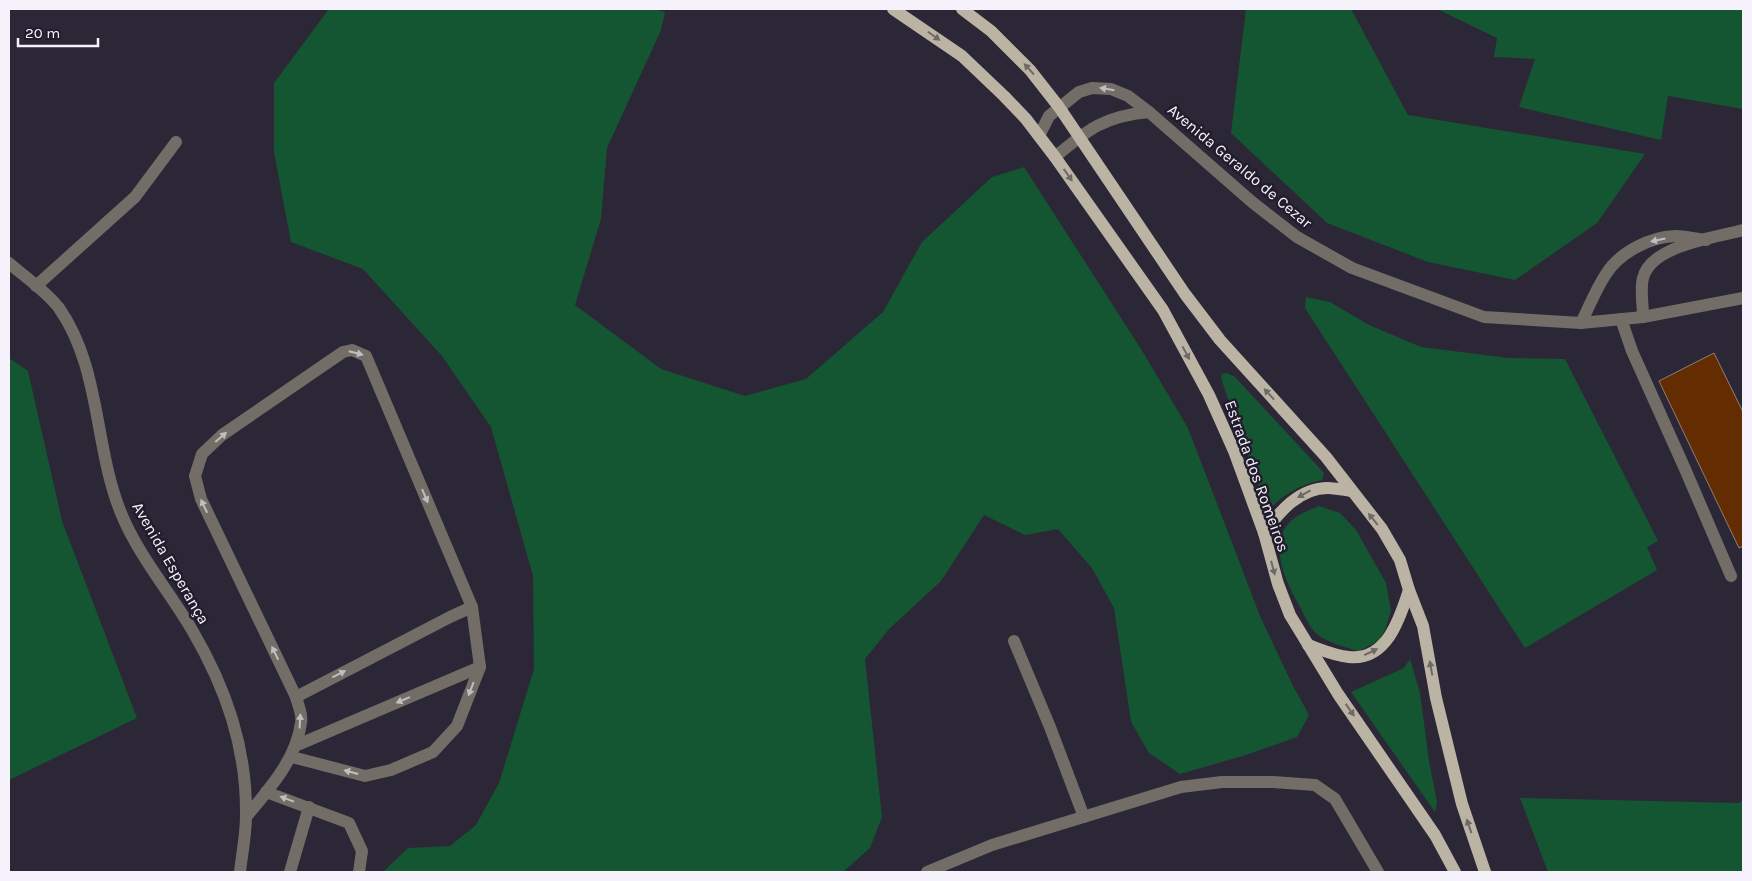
<svg xmlns="http://www.w3.org/2000/svg" width="1752" height="881" font-family="Karla,sans-serif">
<style>
.green{fill:#145632}
.building{fill:#632c01;stroke:#917e73}
.lines{fill:none;stroke-linecap:round;stroke-linejoin:round}
.minor{stroke:#726e67;stroke-width:12}
.major{stroke:#bbb3a3;stroke-width:12}
.oneway{fill:#6e6868}
.oneway2{fill:#c1bdc0}
.labels{text-anchor:middle;dominant-baseline:central;stroke-width:5;stroke-linejoin:round;paint-order:stroke}
.street-label{font-size:16px;fill:#f5f2fc;stroke:#221d2c}
</style>
<rect width="100%" height="100%" fill="#2c2736"/>
<g class="green">
<polygon points="329,9 655,9 665,12 661,30 607,148 601,219 575,305 661,369 745,396 806,379 883,312 922,242 992,177 1024,167 1141,349 1188,428 1260,616 1292,684 1309,715 1297,737 1246,755 1180,774 1149,753 1131,722 1114,608 1092,568 1058,529 1025,535 984,515 941,581 889,629 865,659 882,817 870,848 843,872 383,872 408,848 450,846 476,825 499,783 534,669 533,576 491,427 442,356 363,269 291,242 274,152 274,83"/>
<polygon points="1246,9 1351,9 1408,115 1645,154 1597,223 1515,280 1428,262 1327,223 1231,133"/>
<polygon points="1437,9 1743,9 1743,109 1668,96 1661,140 1519,107 1535,59 1494,57 1497,38"/>
<polygon points="1306,297 1330,302 1369,325 1421,347 1508,358 1565,359 1658,541 1647,547 1657,570 1525,648 1305,308"/>
<polygon points="9,358 28,371 62,521 137,718 9,780"/>
<path d="M1227,373L1235,377L1324,473L1322,480C1300,484 1282,495 1267,512L1221,378L1222,374Z"/>
<path d="M1319,506L1340,513L1356,530L1386,583L1391,611L1385,630L1378,641L1359,651C1344,647 1329,643 1317,634C1309,628 1304,613 1299,605C1285,581 1267,542 1292,520C1300,513 1310,510 1319,506Z"/>
<polygon points="1410,659 1420,693 1429,761 1437,802 1435,812 1351,692 1404,668"/>
<polygon points="1520,798 1738,803 1743,801 1743,872 1548,872"/>
</g>
<polygon class="building" points="1714,353 1743,412 1743,546 1739,548 1659,381"/>
<g class="lines">
<g class="minor">
<polyline points="1039,136 1049,116 1079,92 1092,88 1111,89 1128,96 1149,112 1252,202 1297,237 1352,268 1484,317 1581,323 1643,317 1743,298"/>
<path d="M1055,157C1088,129 1105,116 1149,112"/>
<path d="M9,263C25,277 46,291 59,308C101,368 94,447 121,513C138,555 169,591 192,630C226,688 247,748 246,816C246,834 242,854 240,872"/>
<polyline points="36,286 135,197 176,142"/>
<path d="M1643,317C1643,304 1640,290 1643,278C1651,245 1715,238 1743,230"/>
<polyline points="1621,319 1632,351 1685,469 1731,576"/>
<path d="M1581,323C1589,307 1596,289 1606,274C1620,252 1650,237 1675,236C1685,236 1696,239 1706,240"/>
<polyline points="1014,641 1050,727 1084,817"/>
<polyline points="296,697 450,617 472,607"/>
<polyline points="295,746 480,667"/>
<polyline points="266,792 349,823 362,851 359,872"/>
<path d="M246,817C269,789 296,760 301,723C303,715 298,705 296,697L201,499L195,476L202,454L222,435L343,352L352,350L366,356L472,607L480,667L457,726L433,752L391,770L365,776L292,757"/>
<polyline points="290,872 309,807"/>
<polyline points="927,872 992,845 1181,787 1222,782 1273,782 1315,785 1335,799 1378,872"/>
</g>
<g class="major">
<polyline points="893,9 962,56 1004,96 1026,119 1055,157 1163,310 1209,395 1234,451 1264,533 1278,584 1290,615 1338,694 1435,835 1455,872"/>
<polyline points="962,9 991,31 1030,70 1059,107 1185,294 1220,340 1326,457 1382,529 1400,560 1409,590 1423,626 1436,698 1462,804 1485,872"/>
<path d="M1264,533C1279,512 1299,488 1328,488C1335,488 1343,490 1351,491"/>
<path d="M1308,645C1322,650 1335,656 1349,657C1387,661 1400,618 1409,590"/>
</g>
</g>
<defs><path id="oneway-solid" d="M-6-.8H1V-3.2L6.5 0L1 3.2V.8H-6Z" transform="scale(1.25)"/></defs>
<g class="oneway">
<use href="#oneway-solid" transform="translate(934 36) rotate(35)"/>
<use href="#oneway-solid" transform="translate(1029 69) rotate(-132)"/>
<use href="#oneway-solid" transform="translate(1068 175) rotate(55)"/>
<use href="#oneway-solid" transform="translate(1186 353) rotate(62)"/>
<use href="#oneway-solid" transform="translate(1269 394) rotate(-132)"/>
<use href="#oneway-solid" transform="translate(1304 494) rotate(151)"/>
<use href="#oneway-solid" transform="translate(1373 519) rotate(-129)"/>
<use href="#oneway-solid" transform="translate(1273 568) rotate(75)"/>
<use href="#oneway-solid" transform="translate(1371 652) rotate(-25)"/>
<use href="#oneway-solid" transform="translate(1431 668) rotate(-100)"/>
<use href="#oneway-solid" transform="translate(1350 710) rotate(55)"/>
<use href="#oneway-solid" transform="translate(1469 826) rotate(-109)"/>
</g>
<g class="oneway2">
<use href="#oneway-solid" transform="translate(1107 89) rotate(-171)"/>
<use href="#oneway-solid" transform="translate(1658 240) rotate(168)"/>
<use href="#oneway-solid" transform="translate(356 353) rotate(14)"/>
<use href="#oneway-solid" transform="translate(221 437) rotate(-41)"/>
<use href="#oneway-solid" transform="translate(425 496) rotate(67)"/>
<use href="#oneway-solid" transform="translate(204 506) rotate(-115)"/>
<use href="#oneway-solid" transform="translate(275 653) rotate(-116)"/>
<use href="#oneway-solid" transform="translate(339 674) rotate(-27)"/>
<use href="#oneway-solid" transform="translate(471 689) rotate(111)"/>
<use href="#oneway-solid" transform="translate(403 700) rotate(157)"/>
<use href="#oneway-solid" transform="translate(300 721) rotate(-87)"/>
<use href="#oneway-solid" transform="translate(351 772) rotate(-165)"/>
<use href="#oneway-solid" transform="translate(287 799) rotate(-160)"/>
</g>
<g class="labels">
<g class="street-label">
<text transform="translate(1240 166) rotate(40)">Avenida Geraldo de Cezar</text>
<text transform="translate(1257 476) rotate(70)">Estrada dos Romeiros</text>
<text transform="translate(171 563) rotate(60)">Avenida Esperança</text>
</g>
</g>
<rect width="1752" height="881" fill="none" stroke="#f5f2fc" stroke-width="20"/>
<path d="M18 38v8h80v-8" fill="none" stroke="#f5f2fc" stroke-width="2.5"/>
<text x="25" y="38" font-size="15" fill="#f5f2fc" stroke="#221d2c" stroke-width="4" paint-order="stroke">20 m</text>
</svg>
